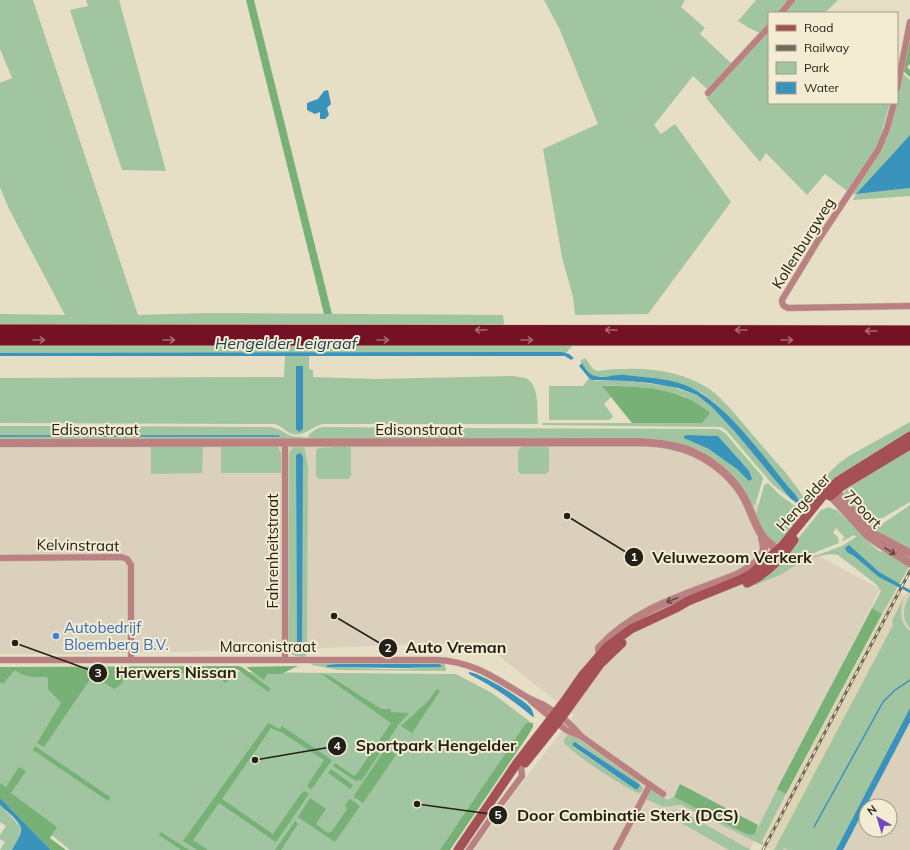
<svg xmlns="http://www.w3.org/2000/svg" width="910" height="850" font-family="Mulish,sans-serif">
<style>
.built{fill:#ded4b4}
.industrial{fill:#dbd0bc;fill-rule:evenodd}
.green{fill:#a1c5a0;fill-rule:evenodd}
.forest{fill:#78b176}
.water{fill:#3993bb}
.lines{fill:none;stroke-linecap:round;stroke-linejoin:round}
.stream{stroke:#3993bb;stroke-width:1.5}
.minor-casing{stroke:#c3bda6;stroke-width:7}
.tertiary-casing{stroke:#c3bda6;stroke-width:9}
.secondary-casing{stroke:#c3bda6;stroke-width:10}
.motorway-casing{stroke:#c3bda6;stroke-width:12}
.minor{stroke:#bb8082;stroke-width:6}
.tertiary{stroke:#bb8082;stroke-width:8}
.secondary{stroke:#a45055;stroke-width:9}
.motorway{stroke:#741123;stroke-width:11}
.rail-casing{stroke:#706c5c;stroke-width:3}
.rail{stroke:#f3ecd2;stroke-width:1.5;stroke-dasharray:4.5;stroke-linecap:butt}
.oneway{stroke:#a76969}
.oneway2{stroke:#604742}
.shop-dot{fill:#3f7fe0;stroke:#f3ecd2;stroke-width:1.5}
.labels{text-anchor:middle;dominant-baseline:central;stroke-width:4;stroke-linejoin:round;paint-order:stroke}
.street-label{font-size:15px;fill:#232117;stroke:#f3ecd2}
.shop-label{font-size:15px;fill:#366cbe;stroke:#f3ecd2;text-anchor:start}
.water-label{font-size:16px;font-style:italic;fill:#1b4153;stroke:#f3ecd2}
.leader{fill:none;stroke:#232117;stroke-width:1.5}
.callout-dot{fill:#232117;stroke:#f3ecd2;stroke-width:1.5}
.mark-label{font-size:12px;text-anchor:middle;font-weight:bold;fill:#fff}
.callout-label{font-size:16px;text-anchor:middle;font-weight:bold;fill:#232117;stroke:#f3ecd2;stroke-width:4;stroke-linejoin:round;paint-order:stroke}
</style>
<rect width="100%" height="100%" fill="#e6dfc5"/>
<polygon class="built" points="897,590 905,595 892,621 893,625 774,850 771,850 762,845 764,843 762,841 893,593"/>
<g class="industrial">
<polygon points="0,436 628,436 688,437 744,481 772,526 798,545 880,589 750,850 474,850 516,791 574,715 481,642 295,649 74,654 0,654"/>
<path d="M910,585V850H774L893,625L892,621ZM866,806H890V830H866Z"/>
</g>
<g class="green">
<polygon points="0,0 33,0 138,315 206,313 503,315 504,325 0,324 0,314 65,315 8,207 0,187 0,83 12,78 0,49"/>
<polygon points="86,0 119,0 166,171 122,170 70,10 88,6"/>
<polygon points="544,0 685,0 681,7 705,28 700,34 732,64 708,90 693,76 654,125 661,134 675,124 731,202 648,314 575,315 573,297 562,257 543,149 598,124 560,30"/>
<polygon points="756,0 789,0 777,13 769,13 769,22 760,33 749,28 738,21"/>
<polygon points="794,0 838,0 825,13 782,13"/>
<polygon points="769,28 769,103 890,103 878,145 847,191 825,174 807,195 766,153 760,162 706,98"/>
<polygon points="902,73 910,80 910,144 898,148 856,194 910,188 910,196 853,200 856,194 852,194 873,162 895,103 897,103 897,95"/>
<polygon points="0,345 573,345 566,353 0,353"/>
<path d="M285,356H309V369L313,370V377L377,379L513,376C517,377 522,377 525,378C540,383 537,411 538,424H323C312,426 302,439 290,433C284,430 281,425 274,424L0,423V378L284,377Z"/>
<path d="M585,358L593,369L597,371C637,366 685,368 717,395C732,409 745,426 758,441C774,460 791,477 804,498L838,464L849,456L910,422V434L850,471L778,544C765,542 761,525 756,515L764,485L768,483L780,495L799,509L802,504L795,494L740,429L715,403L702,393L689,387L662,379L626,375L596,377L589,373L580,361Z"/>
<path d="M589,378L595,381H629L669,386L697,395L712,407L737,434L791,499L773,485L727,431L722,427L542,425V423H702L686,397C659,388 630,385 603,386L611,397L604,404L613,416L610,420H549V386H583Z"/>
<polygon points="0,426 79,426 80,439 0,440"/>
<path d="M83,426L270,427C284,428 287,439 302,437L304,438L82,439Z"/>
<polygon points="323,427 444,428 445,439 311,440 308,438 309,434 318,428"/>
<path d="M448,428L718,429L725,433L762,476L763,479L755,505L753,506L738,485L681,446L448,440ZM688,435L718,436L745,467L749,481C738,468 723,457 709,449C700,443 695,443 688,435Z"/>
<polygon points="203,446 202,473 151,474 151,447"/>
<polygon points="221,446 278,447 281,453 281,473 221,473"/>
<path d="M294,446H304L308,467L307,654L305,657C298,657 292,657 288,649L289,453ZM299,453H301L303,457L297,647L296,456Z"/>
<polygon points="351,446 351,476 349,479 319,479 316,475 316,451 318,448"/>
<polygon points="522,446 546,446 549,449 549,471 546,474 520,474 518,471 518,450"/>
<polygon points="910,447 910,502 879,520 876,523 878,525 882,524 910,505 910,549 867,526 844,496 844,493 848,486"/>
<path d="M829,507L838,511L872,545L879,551L886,552L909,567L882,614L872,608L881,591L877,585L838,555C830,553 820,556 813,558L812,557L842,546L856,537L854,535L843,541L842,539L845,538L836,528L833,533L838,537L839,543L814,553L782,574L756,585L755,582L779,562L821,510Z"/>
<path d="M905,595C900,609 898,621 910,631V708L836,850H788L784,848L783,850H774L893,625L892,621Z"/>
<path d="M909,596L910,597V628C901,618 903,608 909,596Z"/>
<path d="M310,662H430L444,663L446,668V671L338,670L312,665ZM338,664L441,665C410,672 366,668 333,667L328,665Z"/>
<polygon points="0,670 456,674 492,693 533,724 449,850 70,850 0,793"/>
<path d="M569,733L637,780L643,788L642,792L638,793C622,786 572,754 563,741ZM573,743H578L639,785L640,787L635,789L573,747Z"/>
<polygon points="777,789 786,794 762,841 764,842 762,845 681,805 663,807 646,799 651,790 667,800 674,797 746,834 751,835 755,834"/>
<polygon points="644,802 663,812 675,810 681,811 751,850 729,850"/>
<path d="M0,805L20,826C22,835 16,843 12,850H0L5,842L0,839V835L6,826L0,822Z"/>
</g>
<g class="forest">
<polygon points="246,0 254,0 332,314 324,314"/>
<polygon points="910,36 910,64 907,67 910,70 910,77 903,71"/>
<path d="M602,386C640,386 680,387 710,413L702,423H632Z"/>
<polygon points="872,608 882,614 786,794 777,789"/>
<path d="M238,666L242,667L271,689L268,692L237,669L226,683L212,673L125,672C123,682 123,684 114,689L93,675L44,747L37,743L61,703L48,689V679L47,677C35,677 24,678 15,670L3,684L0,682V667Z"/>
<polygon points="298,666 281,674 267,674 264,680 246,667"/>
<polygon points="318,673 330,676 381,709 391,709 391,712 409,713 399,724 362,780 356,781 333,766 335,763 354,776 356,775 391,723 323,675"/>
<polygon points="437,689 440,691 412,733 401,726 429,700"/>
<polygon points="268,723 280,729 282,726 332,760 311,790 307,786 324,760 281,732 271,728 222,799 273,834 300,795 304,791 309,794 276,842 219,803 193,840 208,850 197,850 183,841"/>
<polygon points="526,723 533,723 533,727 527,737 450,850 440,850"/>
<polygon points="35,746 110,797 108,801 33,750"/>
<polygon points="386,748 396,755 363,803 354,797 355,794"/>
<polygon points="19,767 26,771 11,793 57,827 50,838 66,850 51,850 0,798 0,783 6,787"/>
<polygon points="331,769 353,785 350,789 328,773"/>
<polygon points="680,784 758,825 755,834 751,835 746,834 674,797"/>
<polygon points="310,798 326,809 316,824 328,833 332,831 347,809 345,805 350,799 360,806 335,842 298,817"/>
<polygon points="295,821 298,824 281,850 275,850"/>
<polygon points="161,832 189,850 181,850 159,835"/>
</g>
<g class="water">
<polygon points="328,90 331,104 327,108 329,115 325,119 320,119 320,112 315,114 307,110 307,103 318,99 324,91"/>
<polygon points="910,135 910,188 856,194"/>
<polygon points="562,352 569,354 574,358 571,360 565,356 0,356 0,353"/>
<path d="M582,363C585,368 589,375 595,376C604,379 615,374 625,375C644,377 664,378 682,384C725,398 765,461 795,494L802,505L801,506L791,499L736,433L712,407L697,395L678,388L650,383L629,381L592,380L589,378L579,366Z"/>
<polygon points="296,366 303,366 303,429 299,432 296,429"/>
<polygon points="688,435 718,436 749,471 752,479 749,481 737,469 709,449 684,438 684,436"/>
<polygon points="301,453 303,457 302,647 298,648 297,646 296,456 297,454"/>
<polygon points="849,545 879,572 910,590 910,593 879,577 854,556 847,552 845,548"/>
<polygon points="338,664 439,664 442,666 440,667 404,668 327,667 327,665"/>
<path d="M469,672C480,673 520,697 529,706C532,709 533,712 534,717H533C513,700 492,686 469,674Z"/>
<polygon points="910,708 910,722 843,850 836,850"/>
<polygon points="575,742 640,785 638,789 635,789 573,746 573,743"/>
<path d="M0,798L51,850H12C15,844 21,836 21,829C21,822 5,810 0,805Z"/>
</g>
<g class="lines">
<g class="stream">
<polyline points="0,436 78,436"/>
<polyline points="88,436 279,436"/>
<polyline points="814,827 883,702 895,690 910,680"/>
</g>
<defs>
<g id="minor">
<polyline points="781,13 792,0"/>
<polyline points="897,89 910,22"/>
<polyline points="708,93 769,27"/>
<path d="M894,103L887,129L878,150L819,239L782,300C782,305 783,306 788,308L910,306"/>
<polyline points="285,443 285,659"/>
<polyline points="0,558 121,557 127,559 131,565 131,659"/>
<path d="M0,660H436C472,661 495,678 525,696C531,700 538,702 544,705C558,713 572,725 582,737L650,785"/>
<polyline points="531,701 566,730 580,736"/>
<polyline points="469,850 501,804 522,776 521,767"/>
<polyline points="616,850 650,785 663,794"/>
</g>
<g id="tertiary">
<path d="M0,443L640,442C651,443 662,443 673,446C700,451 728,471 742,494C750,507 754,524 762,535C767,543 778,547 779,557"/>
<polyline points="910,553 870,532 836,491 830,488 831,496 867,535 878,543 910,563"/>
<path d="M600,655L599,648C635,608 689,594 737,575C747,569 763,561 764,548C764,544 762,540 762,536"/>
</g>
<g id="secondary">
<polyline points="830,496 842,486 910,445"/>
<path d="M747,583C768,574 781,558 794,540"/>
<polyline points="525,763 561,718 600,664 622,643"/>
<polyline points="458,850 517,763 564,702 582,676 608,646 631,629 676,608 688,601 740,580 751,574 782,546 826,492 838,481 910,436"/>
</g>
<g id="motorway">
<polyline points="0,330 910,331"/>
<polyline points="0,340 910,340"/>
</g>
</defs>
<use href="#minor" class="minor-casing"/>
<use href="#tertiary" class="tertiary-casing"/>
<use href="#secondary" class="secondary-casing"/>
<use href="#motorway" class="motorway-casing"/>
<use href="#minor" class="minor"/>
<use href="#tertiary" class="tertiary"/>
<use href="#secondary" class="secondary"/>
<use href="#motorway" class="motorway"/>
<defs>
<polyline id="rail" points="763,850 910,571"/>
</defs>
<use href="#rail" class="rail-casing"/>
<use href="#rail" class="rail"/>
</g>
<defs><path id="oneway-shaft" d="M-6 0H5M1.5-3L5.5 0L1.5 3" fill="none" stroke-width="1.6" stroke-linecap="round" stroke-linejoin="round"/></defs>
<g class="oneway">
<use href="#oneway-shaft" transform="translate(481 330) rotate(-180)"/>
<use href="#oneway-shaft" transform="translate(611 330) rotate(-180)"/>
<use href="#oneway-shaft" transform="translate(741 330) rotate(-180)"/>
<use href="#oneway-shaft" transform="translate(871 331) rotate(-180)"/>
<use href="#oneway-shaft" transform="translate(39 340)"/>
<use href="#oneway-shaft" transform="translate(169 340)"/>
<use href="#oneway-shaft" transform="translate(383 340)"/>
<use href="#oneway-shaft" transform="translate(527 340)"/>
<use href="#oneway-shaft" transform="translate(787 340)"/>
</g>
<g class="oneway2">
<use href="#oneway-shaft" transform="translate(890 551) rotate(32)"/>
<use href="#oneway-shaft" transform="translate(672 600) rotate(158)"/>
</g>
<circle class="shop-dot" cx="56" cy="636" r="4"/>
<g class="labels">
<g class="street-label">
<text transform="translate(803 243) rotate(-58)">Kollenburgweg</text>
<text x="95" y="429">Edisonstraat</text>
<text x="419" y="429">Edisonstraat</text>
<text transform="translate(803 502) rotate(-48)">Hengelder</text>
<text transform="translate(863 509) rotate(46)">7Poort</text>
<text transform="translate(78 545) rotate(1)">Kelvinstraat</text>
<text transform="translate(272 551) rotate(-90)">Fahrenheitstraat</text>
<text x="268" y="646">Marconistraat</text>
</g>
<g class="shop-label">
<text x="64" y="627">Autobedrijf<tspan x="64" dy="17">Bloemberg B.V.</tspan></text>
</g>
<g class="water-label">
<text x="286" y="343">Hengelder Leigraaf</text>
</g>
</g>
<path class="leader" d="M567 516L634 557M334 616L388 648M15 643L98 673M255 760L337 746M417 804L498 815"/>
<g class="callout-dot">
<circle cx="567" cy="516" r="4"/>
<circle cx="334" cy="616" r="4"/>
<circle cx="15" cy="643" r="4"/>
<circle cx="255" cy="760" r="4"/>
<circle cx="417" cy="804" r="4"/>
<circle cx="634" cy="557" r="10"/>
<circle cx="388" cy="648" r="10"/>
<circle cx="98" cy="673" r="10"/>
<circle cx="337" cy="746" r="10"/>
<circle cx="498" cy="815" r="10"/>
</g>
<g class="mark-label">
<text x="634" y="561">1</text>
<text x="388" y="652">2</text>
<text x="98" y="677">3</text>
<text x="337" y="750">4</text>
<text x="498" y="819">5</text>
</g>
<g class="callout-label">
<text x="732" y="563">Veluwezoom Verkerk</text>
<text x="456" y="653">Auto Vreman</text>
<text x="176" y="678">Herwers Nissan</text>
<text x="436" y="751">Sportpark Hengelder</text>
<text x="628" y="821">Door Combinatie Sterk (DCS)</text>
</g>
<rect x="768" y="12" width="130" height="92" fill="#f3ecd2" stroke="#a09b87"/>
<rect x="776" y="25" width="20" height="6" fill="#a45055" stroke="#a09b87"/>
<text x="804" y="32" font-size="12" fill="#232117">Road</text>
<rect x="776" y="45" width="20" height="6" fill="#706c5c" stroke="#a09b87"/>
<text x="804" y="52" font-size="12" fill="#232117">Railway</text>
<rect x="776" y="62" width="20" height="12" fill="#a1c5a0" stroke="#a09b87"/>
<text x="804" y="72" font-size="12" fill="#232117">Park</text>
<rect x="776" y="82" width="20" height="12" fill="#3993bb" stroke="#a09b87"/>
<text x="804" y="92" font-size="12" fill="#232117">Water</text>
<g transform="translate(878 818) rotate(322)"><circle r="19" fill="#f3ecd2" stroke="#a09b87"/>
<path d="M0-3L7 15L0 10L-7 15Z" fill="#7547c0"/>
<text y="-6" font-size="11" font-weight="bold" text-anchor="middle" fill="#232117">N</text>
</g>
</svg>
